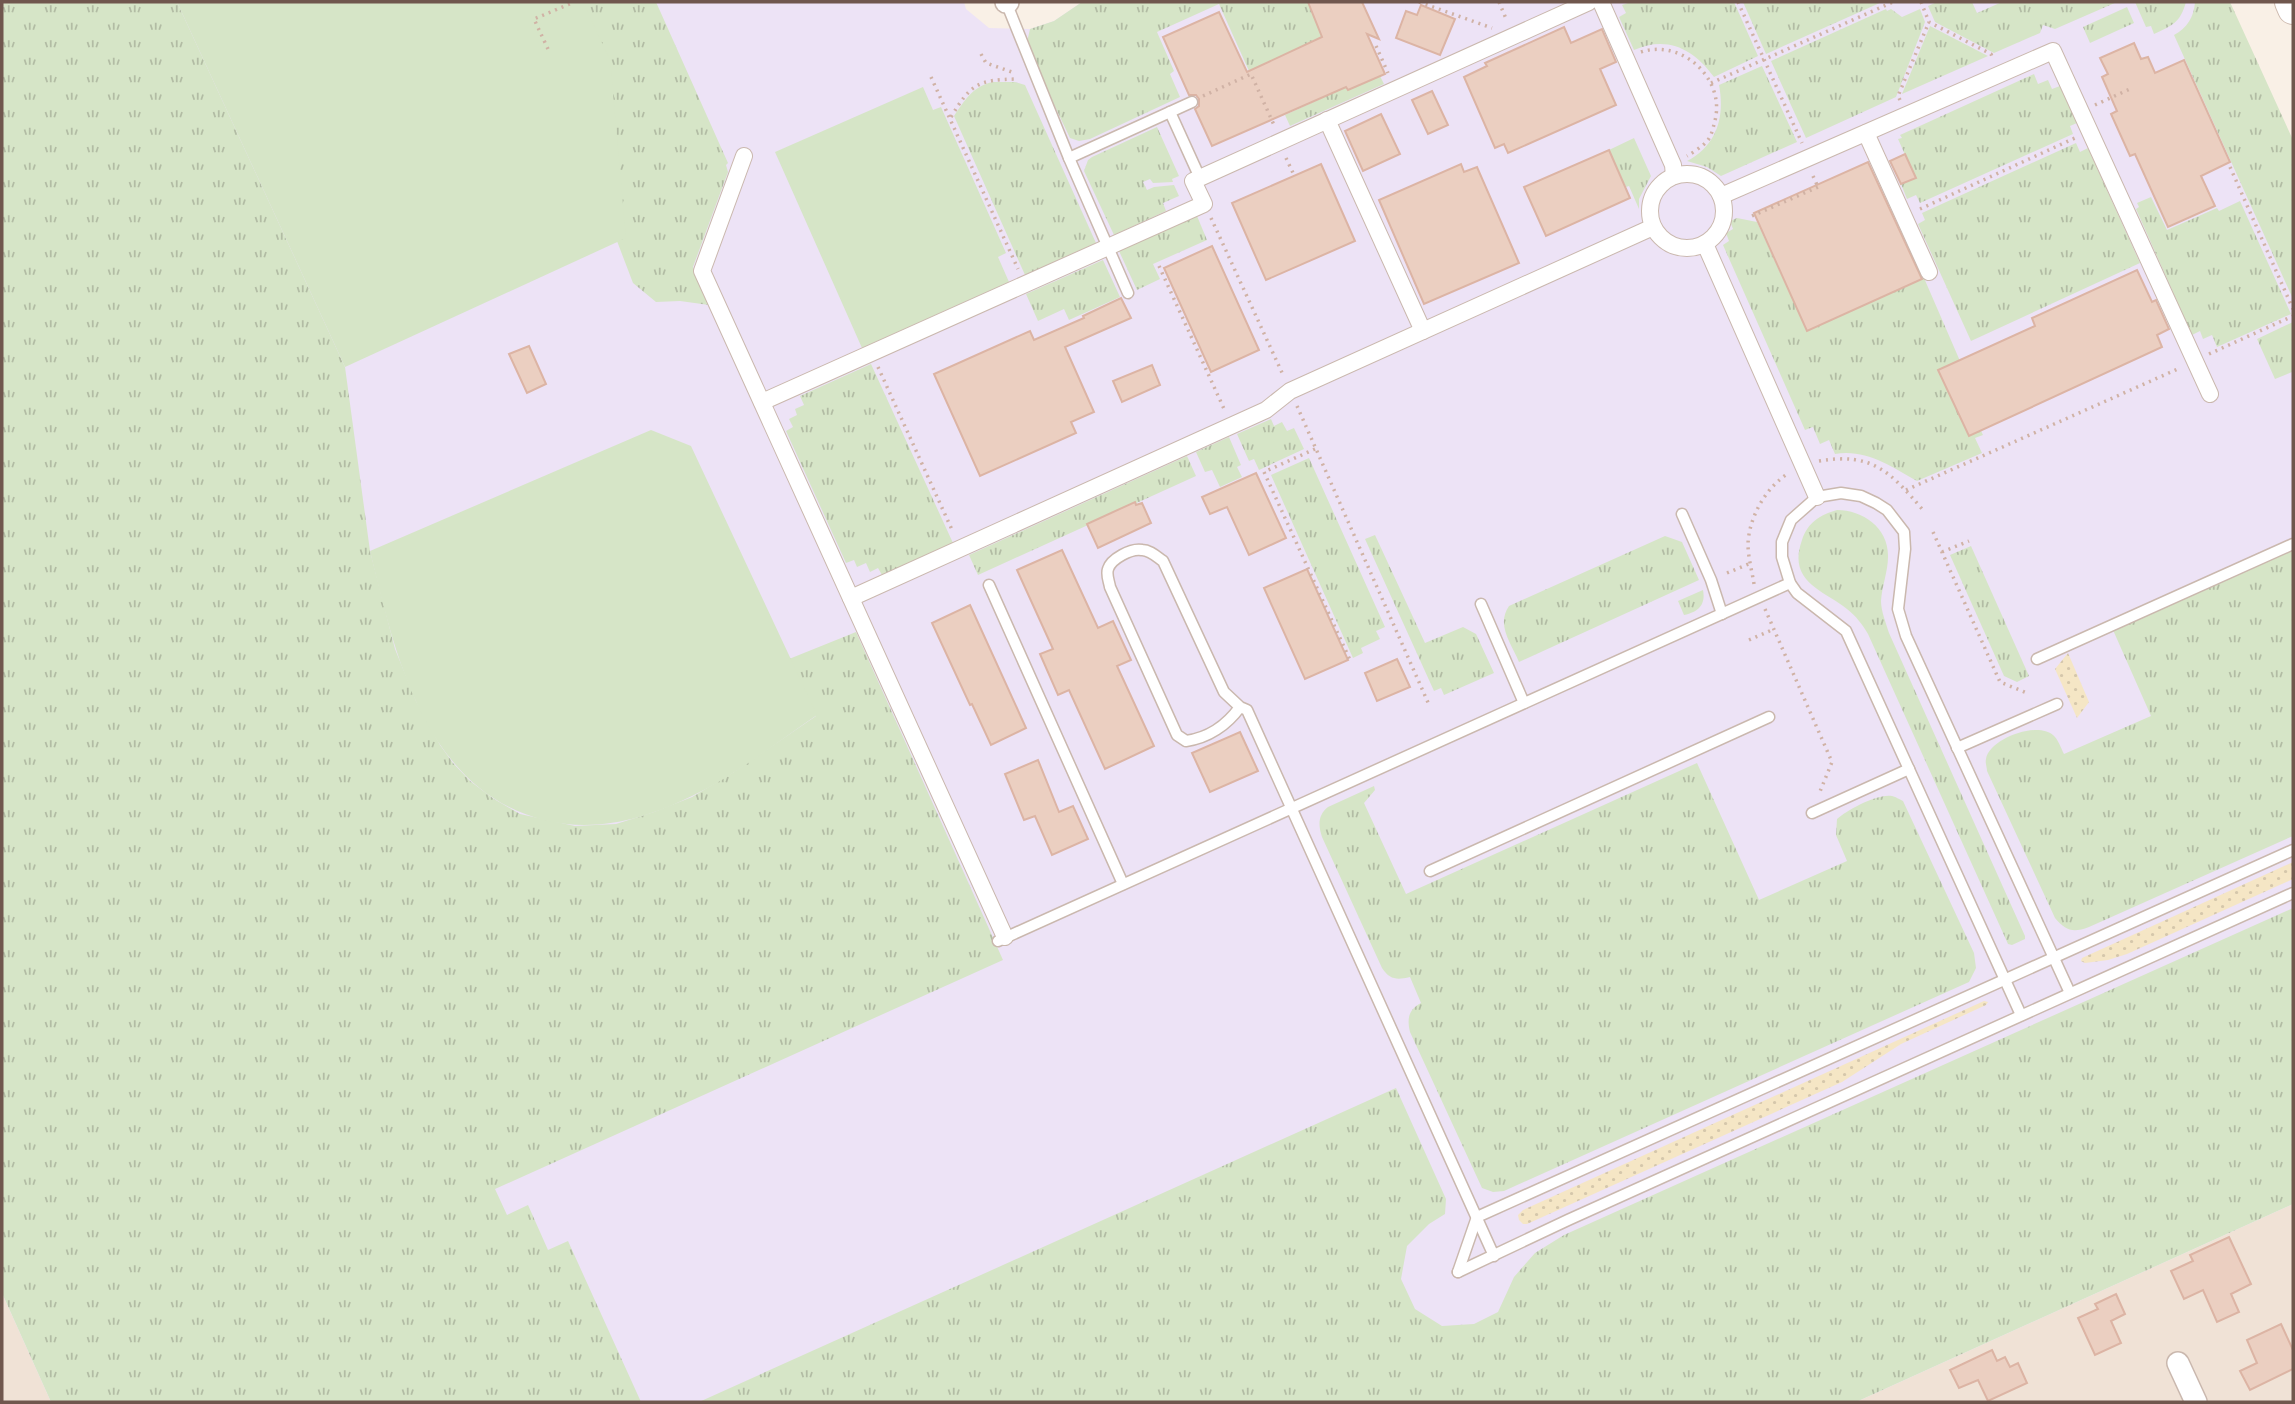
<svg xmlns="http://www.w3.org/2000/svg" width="2295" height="1404" font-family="'Open Sans',sans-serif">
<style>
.residential{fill:#f0e2d6}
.education{fill:#ede3f6}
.grass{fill:url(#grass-tufts)}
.sand{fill:url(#sand-dots)}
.pitch{fill:#d6e5c7}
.building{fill:#ebcfc1;stroke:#dcb4a4;stroke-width:2}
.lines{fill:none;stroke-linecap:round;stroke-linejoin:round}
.service-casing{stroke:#cab8ae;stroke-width:13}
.pedestrian-casing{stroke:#cab8ae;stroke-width:18}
.minor-casing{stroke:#cab8ae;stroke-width:24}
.secondary-casing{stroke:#cebaaf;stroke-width:32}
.path{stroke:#d0b2a5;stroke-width:3.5;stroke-dasharray:2 5;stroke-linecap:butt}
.service{stroke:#fff;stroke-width:10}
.pedestrian{stroke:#fff;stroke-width:16}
.minor{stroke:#fff;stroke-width:21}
.secondary{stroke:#fff;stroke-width:30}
</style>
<defs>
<pattern id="grass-tufts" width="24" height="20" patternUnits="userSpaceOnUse" patternTransform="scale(1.75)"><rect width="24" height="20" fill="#d6e5c7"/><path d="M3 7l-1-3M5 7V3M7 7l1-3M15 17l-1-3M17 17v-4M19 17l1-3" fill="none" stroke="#b2bca4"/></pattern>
<pattern id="sand-dots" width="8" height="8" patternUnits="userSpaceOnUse" patternTransform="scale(1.75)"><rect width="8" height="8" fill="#f5e6c5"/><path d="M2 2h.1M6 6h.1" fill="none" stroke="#d5c7ab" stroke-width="1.8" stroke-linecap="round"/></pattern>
</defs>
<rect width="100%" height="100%" fill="#f9f0e6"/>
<g class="residential">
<polygon points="2293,1204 2293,1402 1856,1402"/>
<polygon points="2,1293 51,1402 2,1402"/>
</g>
<polygon class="education" points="2,2 964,2 966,9 989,28 1030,29 1054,21 1082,2 2229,2 2293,145 2293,1204 1856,1402 51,1402 2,1293"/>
<g class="grass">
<polygon points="2,2 177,2 345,367 370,551 395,649 416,701 440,745 453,763 470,781 494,799 520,814 575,826 616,824 654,812 692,797 734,772 816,716 789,659 856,632 1003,960 495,1189 507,1215 528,1205 548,1250 568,1241 641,1402 51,1402 2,1293"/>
<polygon points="581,2 656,2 728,163 726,165 728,172 693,267 709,305 680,301 656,302 633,283 557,84"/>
<polygon points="1082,2 1308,2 1328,51 1330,51 1347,90 1380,76 1384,84 1290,126 1285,115 1320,99 1297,49 1249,71 1219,4 1157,32 1174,71 1170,74 1180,97 1090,139 1079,141 1070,138 1038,71 1027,42 1030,29 1054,21"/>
<path d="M1631,2H1734L1758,56L1714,77C1694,49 1667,35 1634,50L1619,17L1626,13L1622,5Z"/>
<polygon points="1743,2 1882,2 1766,54"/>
<polygon points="1937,2 1972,2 1977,13 2002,2 2117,2 2055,29 2043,25 2040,33 1994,53 1935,22 1928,6"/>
<path d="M2135,2H2186C2180,23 2173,25 2154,34L2151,26L2146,27Z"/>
<path d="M2195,2H2230L2293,140V299L2174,35C2187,28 2194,17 2195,2Z"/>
<polygon points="2127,7 2134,23 2090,43 2083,27"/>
<polygon points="1886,9 1887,11 1891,9 1902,17 1920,9 1925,22 1896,97 1806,138 1771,61"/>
<polygon points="1930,26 1988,56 1902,94"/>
<path d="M1762,66L1797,142L1721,176L1707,167L1687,161C1717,145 1725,117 1719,85Z"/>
<polygon points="2034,74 2038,84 2048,80 2052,89 2060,86 2077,123 2070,126 2073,134 1920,203 1916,195 1907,199 1901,184 1915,177 1898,139 1902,138 1900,135"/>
<path d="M993,82H1015L1025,85L1096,243L1025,275L954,116C965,100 973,86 993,82Z"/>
<polygon points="1157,127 1179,176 1172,179 1173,182 1153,183 1150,179 1143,182 1147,190 1154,187 1174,185 1179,196 1163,203 1166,211 1114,235 1084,171 1088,160 1092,157"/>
<polygon points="1634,138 1651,176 1639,199 1639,209 1629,186 1626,187 1609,150"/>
<polygon points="2076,143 2080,152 2088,148 2140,263 1971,341 1918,224 1925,220 1922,213"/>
<polygon points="2151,197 2167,230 2217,208 2219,211 2240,201 2291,314 2217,347 2212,335 2203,339 2200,331 2192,335 2136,209 2139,207 2137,203"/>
<polygon points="1197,216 1207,240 1153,264 1160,279 1137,290 1119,251"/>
<path d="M1737,218L1757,222L1807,331L1924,278L1960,361L1939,371L1969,436L1981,431L1983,435L1975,438L1982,453L1917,481C1890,466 1866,449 1835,454L1829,440L1820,444L1813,427L1805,430L1723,245L1729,241L1726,233L1733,229L1730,221Z"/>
<polygon points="1103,260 1120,297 1069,320 1064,309 1038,321 1026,294"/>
<polygon points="2293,322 2293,373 2292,372 2275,379 2257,339"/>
<polygon points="871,364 953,543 882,575 878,568 870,572 866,563 857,567 854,560 846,563 786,431 793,427 789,419 797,415 795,409 804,405 800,396"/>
<polygon points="1271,419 1274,426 1282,422 1287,431 1294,428 1304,449 1259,470 1254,459 1249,461 1237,434"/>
<polygon points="1229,437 1241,465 1237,467 1242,477 1220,487 1212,470 1205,472 1196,452"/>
<polygon points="1187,456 1196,476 978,575 969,555"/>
<polygon points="1309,458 1385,627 1376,631 1380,639 1361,648 1363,653 1353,658 1271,475"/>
<path d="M1837,510C1863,510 1889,528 1888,557C1888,571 1882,586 1881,601C1881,611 1886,623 1889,633L2025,936V939L2012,945L2008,944L1868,634C1862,624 1856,616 1847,609C1823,590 1787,582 1802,540C1808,522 1820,515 1837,510Z"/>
<polygon points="1375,535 1425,643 1463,627 1476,634 1494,673 1444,695 1441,688 1434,691 1365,539"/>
<path d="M1665,536L1682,542L1699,580L1519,662C1511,643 1496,625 1509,606Z"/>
<polygon points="1971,546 2029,676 2017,682 2004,676 1950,555"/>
<path d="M2293,550V836L2089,927C2073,933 2066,931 2055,918L1987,771C1987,767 1985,763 1986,759C1989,739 2037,721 2053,735C2058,739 2061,748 2064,754L2151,716L2113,630Z"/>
<path d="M1703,590C1706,605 1698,612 1684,615L1678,601Z"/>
<path d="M1697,763L1759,900L1847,861L1836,835L1837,819C1847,810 1878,793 1892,796C1894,796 1901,800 1903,801L1974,953L1976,968L1969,982L1504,1191L1493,1192L1482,1188L1410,1032C1407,1019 1408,1010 1421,1003L1410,977C1397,980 1390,980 1382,968L1322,837C1318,825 1318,815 1328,807L1374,786L1375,790L1364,803L1406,894Z"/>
<polygon points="2293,908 2293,1204 1856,1402 699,1402 1396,1088 1446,1199 1445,1214 1429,1224 1407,1246 1401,1279 1415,1309 1442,1326 1474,1324 1498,1312 1514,1277 1535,1253 1564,1235"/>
</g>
<g class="sand">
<polygon points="2068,653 2089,702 2077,718 2055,669"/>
<polygon points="2293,862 2293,879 2127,954 2108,960 2085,963 2081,961 2082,958"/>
<polygon points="1984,1001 1988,1002 1986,1005 1901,1044 1842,1082 1527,1224 1523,1224 1519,1220 1518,1215 1523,1210"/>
</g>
<g class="pitch">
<polygon points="177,2 583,2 610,60 626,238 345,367"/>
<polygon points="923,87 933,110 941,107 1006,253 998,257 1009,282 862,348 775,152"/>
<path d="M651,430L691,446L817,715C776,743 736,775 692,796C646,819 595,833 544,820C425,790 395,655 370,551Z"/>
</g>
<g class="building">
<polygon points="1308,2 1362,2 1379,39 1367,34 1385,74 1348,90 1346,87 1212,146 1195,109 1199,106 1199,99 1196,95 1189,95 1163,37 1219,12 1247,72 1322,37"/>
<polygon points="1421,5 1455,19 1440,55 1396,38 1406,11 1417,15"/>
<polygon points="1564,27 1571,43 1602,29 1616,62 1600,69 1616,105 1508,153 1504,144 1495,148 1464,77 1487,66 1485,63"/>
<polygon points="2134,43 2141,59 2148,57 2155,73 2184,60 2230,162 2201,176 2215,206 2168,227 2135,154 2130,156 2111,114 2117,111 2102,77 2108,74 2100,58"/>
<polygon points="1432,91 1448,125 1428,134 1412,100"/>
<polygon points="1381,114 1400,154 1363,171 1345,131"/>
<polygon points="1609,150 1630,198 1546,236 1524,187"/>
<polygon points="1905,154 1916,178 1901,184 1890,161"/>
<polygon points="1868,162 1922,279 1807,331 1754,213"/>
<polygon points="1321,164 1355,241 1266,280 1232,203"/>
<polygon points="1461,164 1464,172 1477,167 1519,263 1424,304 1379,200"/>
<polygon points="1212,246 1259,350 1211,372 1164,268"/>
<polygon points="2137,270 2152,302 2156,300 2169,329 2157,335 2162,347 1969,436 1938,370 2035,326 2032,318"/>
<polygon points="1121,298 1131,318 1065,347 1094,412 1071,422 1076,433 980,476 934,374 1030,331 1034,340 1084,318 1083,316"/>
<polygon points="529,346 546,384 527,393 509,354"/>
<polygon points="1152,365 1160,385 1122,402 1113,381"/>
<polygon points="1256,473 1286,538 1249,555 1227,507 1210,514 1202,497"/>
<polygon points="1135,502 1136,505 1142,503 1151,523 1098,548 1087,524"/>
<polygon points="1062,550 1098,628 1113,621 1131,660 1117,666 1154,746 1105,769 1069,690 1058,695 1040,654 1053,649 1017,570"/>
<polygon points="1307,569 1348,660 1305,679 1264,588"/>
<polygon points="970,605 1026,728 991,745 972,704 970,705 932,623"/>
<polygon points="1397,659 1410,687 1377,701 1365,673"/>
<polygon points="1240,732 1258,771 1210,792 1192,753"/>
<polygon points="1038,760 1059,812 1073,806 1088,839 1052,855 1035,816 1024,820 1005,774"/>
<polygon points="2229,1237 2251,1284 2231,1294 2239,1312 2217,1322 2203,1290 2184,1299 2171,1271 2193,1261 2190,1255"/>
<polygon points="2116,1294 2125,1314 2111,1321 2121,1343 2095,1355 2078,1318 2098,1309 2095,1304"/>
<polygon points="2281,1324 2293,1350 2293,1369 2250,1390 2240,1371 2257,1363 2247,1340"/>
<polygon points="1992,1350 1997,1361 2005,1357 2010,1367 2018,1363 2027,1383 1988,1401 1978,1380 1959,1388 1950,1370"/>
</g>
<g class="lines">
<defs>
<g id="service">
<polyline points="1006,2 1069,158 1128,293"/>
<polyline points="1170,112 1200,178"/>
<polyline points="1069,158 1192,102"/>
<polyline points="1682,514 1711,580 1722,614"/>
<polyline points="989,585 1123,884"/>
<polyline points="1481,604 1524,703"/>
<polyline points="2037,659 2293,544"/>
<path d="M1240,707C1227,725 1208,738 1186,741L1177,735L1110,587C1109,581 1106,575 1108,569C1111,559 1131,548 1142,550C1150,550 1157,557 1163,561L1224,692L1240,707L1247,710L1494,1256"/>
<polyline points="1957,748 2057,704"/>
<polyline points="1812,813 1909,769"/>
<polyline points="1430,871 1769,717"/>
<polyline points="998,941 1790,583"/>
<polyline points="2021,1015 1846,631 1797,593 1790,583 1782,557 1782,542 1791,520 1817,497 1841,493 1861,496 1876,503 1887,510 1904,532 1905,549 1898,609 1906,636 2070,993"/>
<polyline points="1458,1272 1477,1217 2293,850"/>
<polyline points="1458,1272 1568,1220 2293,893"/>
</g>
<g id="pedestrian">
<polyline points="1601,2 1673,165 1674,176"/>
<polyline points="1327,120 1423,331"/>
<polyline points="1866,133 1929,272"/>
<polyline points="744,156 702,271 1005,937"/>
<circle cx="1687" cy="211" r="37"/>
<polyline points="1721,196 2053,51 2210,394"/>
<polyline points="1705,244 1817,497"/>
<polyline points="762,402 1204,204 1193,181 1589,2"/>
<polyline points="851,598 1266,410 1290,391 1653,227"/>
</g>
<g id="minor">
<polyline points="1006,2 1008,2"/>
<polyline points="2178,1363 2196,1402"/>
</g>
<polyline id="secondary" points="2290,2 2293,9"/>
</defs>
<use href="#service" class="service-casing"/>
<use href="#pedestrian" class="pedestrian-casing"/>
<use href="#minor" class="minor-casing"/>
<use href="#secondary" class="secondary-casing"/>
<g class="path">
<polyline points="1419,2 1492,28"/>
<polyline points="1499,2 1507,21"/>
<polyline points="1738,2 1802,143"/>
<polyline points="1921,2 1929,22 1991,54 1993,59"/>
<polyline points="1376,46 1388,73"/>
<polyline points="548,49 534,19 574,2"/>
<path d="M1641,52C1683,38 1728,81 1714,124C1713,129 1711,136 1708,140C1703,146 1694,152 1687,156"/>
<polyline points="981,54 986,63 1012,72"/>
<polyline points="931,77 1018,269"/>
<polyline points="1711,83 1893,2"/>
<polyline points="1203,96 1251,74 1274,125"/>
<polyline points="1900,100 1898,96 1929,22"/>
<polyline points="2095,105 2132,88"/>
<path d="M951,117C971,84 977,80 1016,79"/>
<polyline points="1286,158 1294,175"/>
<polyline points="2230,167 2293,309"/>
<polyline points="1813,176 1818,187 1818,185"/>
<polyline points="1920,209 2075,138"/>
<polyline points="1752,216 1818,187"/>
<polyline points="1211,218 1284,377"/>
<polyline points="1159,266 1225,411"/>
<polyline points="2209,354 2293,316"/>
<polyline points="878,367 953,532"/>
<polyline points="1297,406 1430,707"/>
<polyline points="1315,449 1264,472 1350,660"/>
<path d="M1819,461C1873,452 1890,472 1923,510"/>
<polyline points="1906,490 2180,368"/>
<polyline points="1933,532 2000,682 2027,693"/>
<polyline points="1942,552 1969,541"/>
<polyline points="1727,573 1751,563"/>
<path d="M1754,584C1752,571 1748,557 1748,544C1749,517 1766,487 1789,473"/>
<polyline points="1765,609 1832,762 1819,794"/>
<polyline points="1749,640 1774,629"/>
</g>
<use href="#service" class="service"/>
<use href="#pedestrian" class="pedestrian"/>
<use href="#minor" class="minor"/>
<use href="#secondary" class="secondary"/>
</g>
<rect width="2295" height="1404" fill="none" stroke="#70574e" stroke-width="7"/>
</svg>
